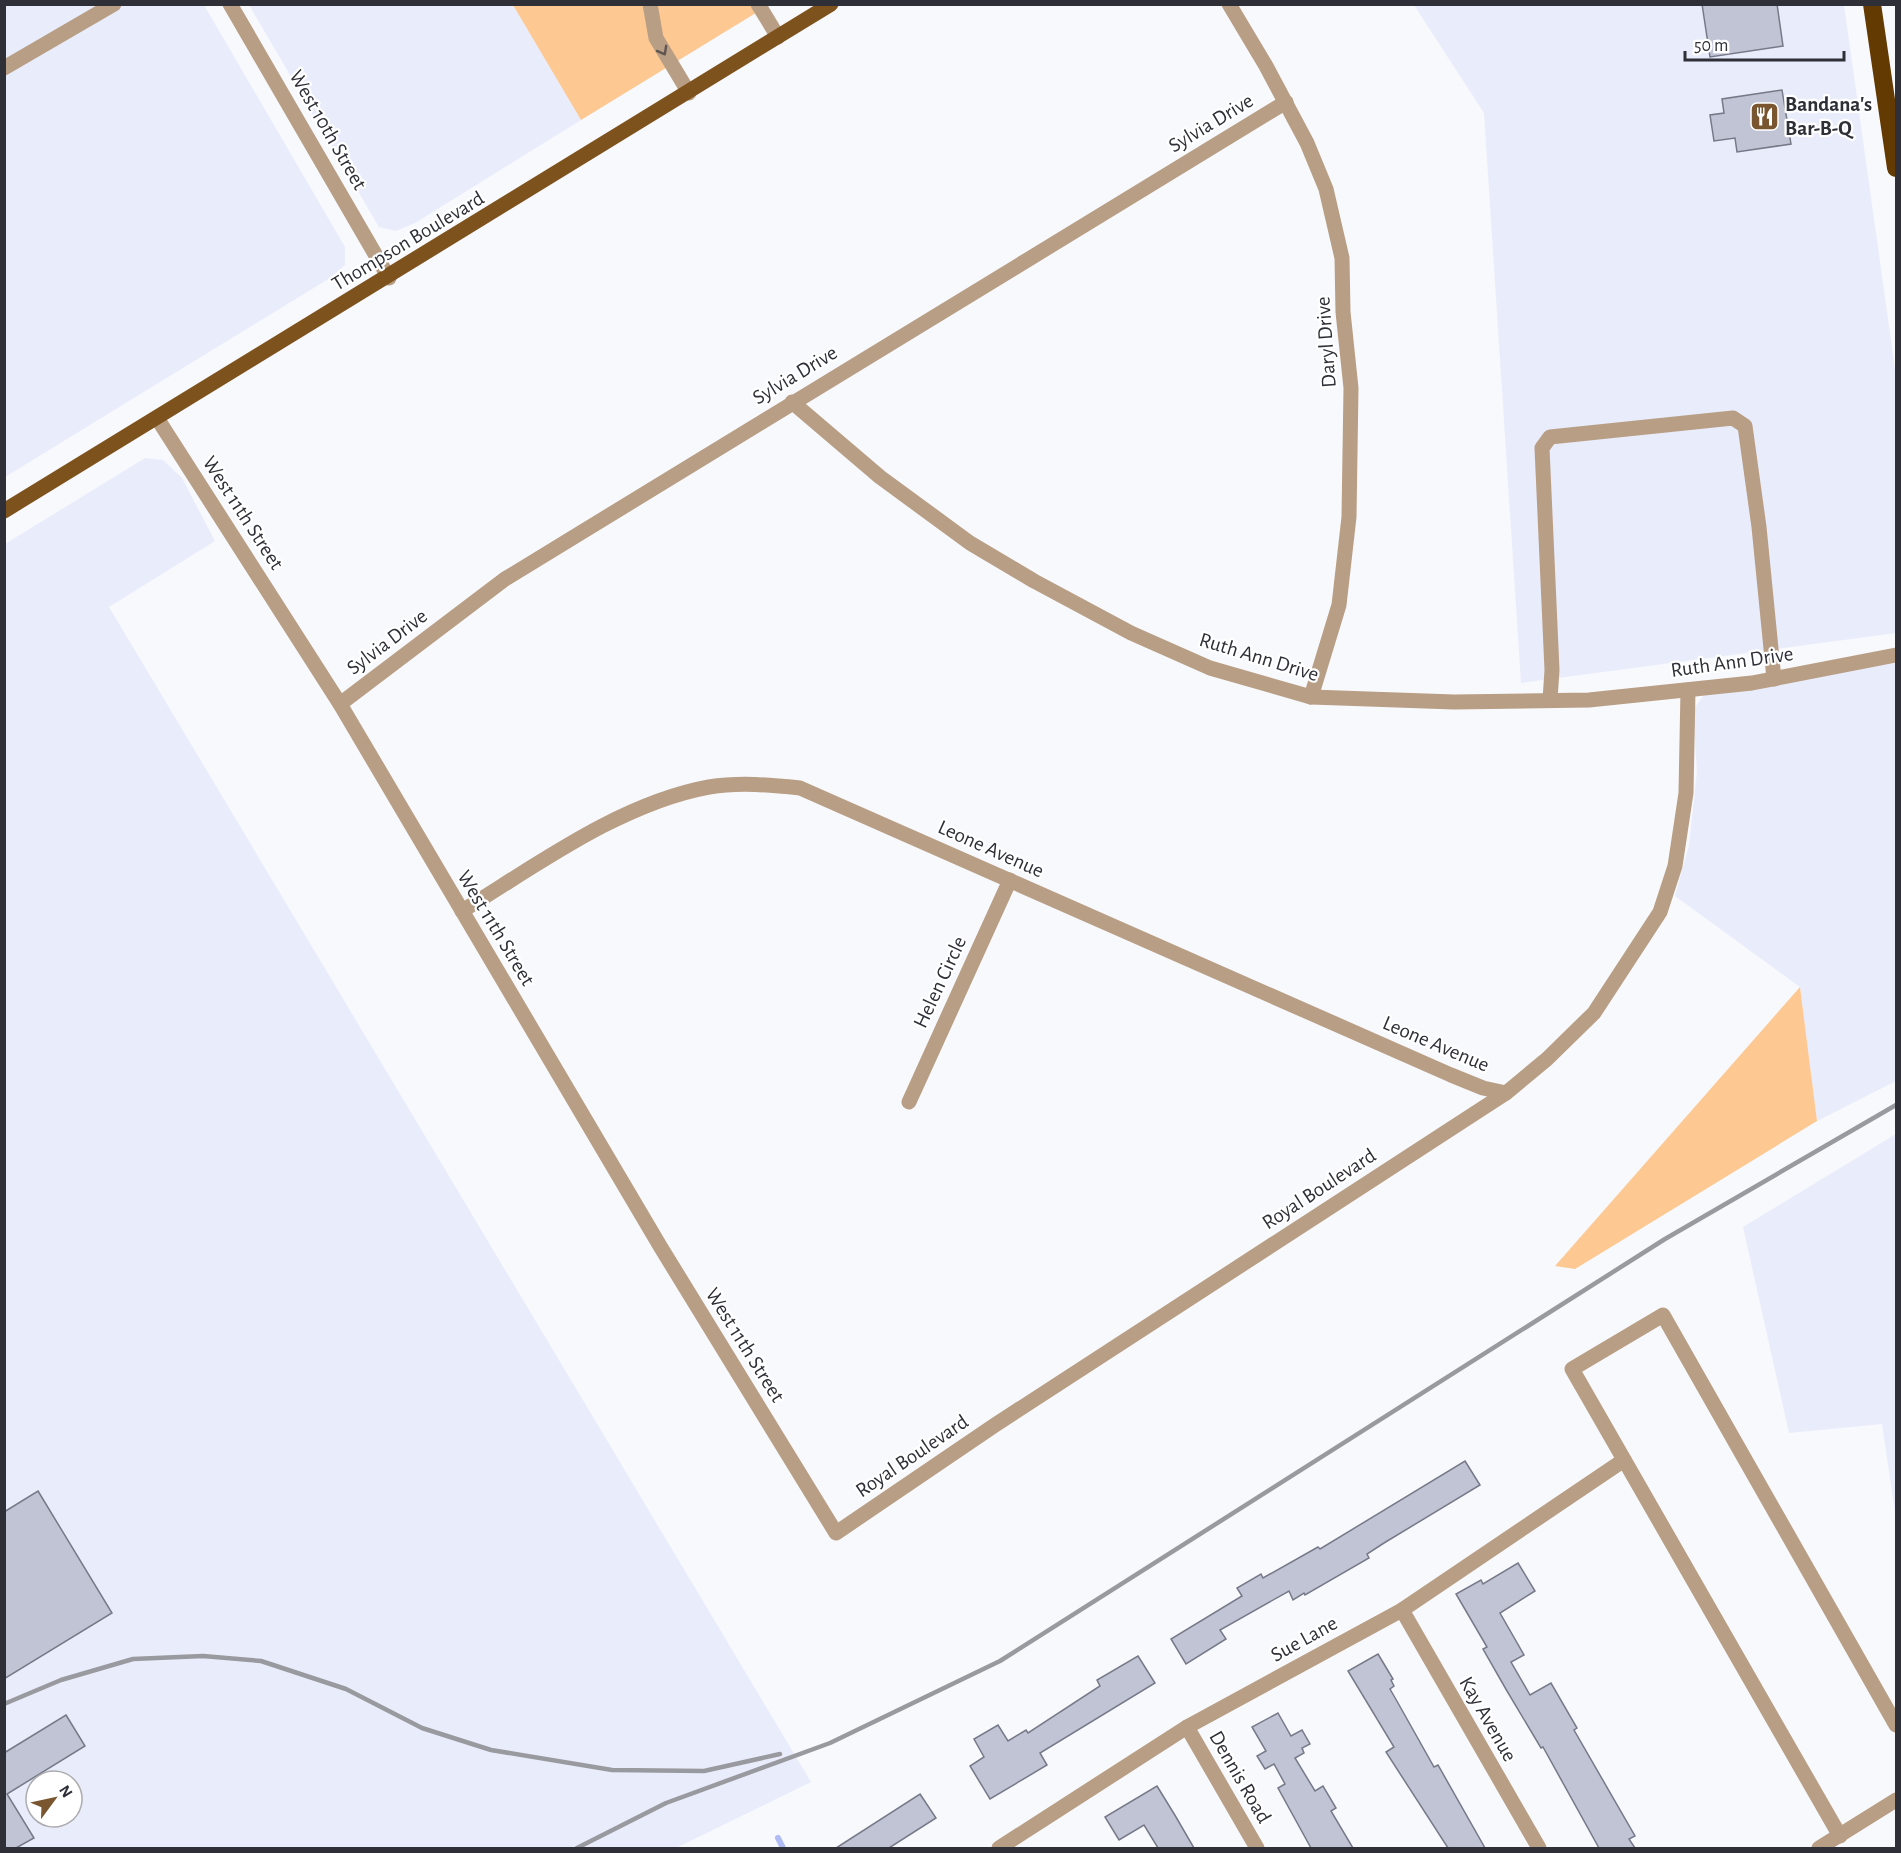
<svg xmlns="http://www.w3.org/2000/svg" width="1901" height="1853" font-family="'Alegreya Sans',sans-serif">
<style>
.built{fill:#e9ecfb;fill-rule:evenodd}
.green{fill:#fdc891}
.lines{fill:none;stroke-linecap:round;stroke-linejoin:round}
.stream{stroke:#b0baf5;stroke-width:6}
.building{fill:#c0c4d4;stroke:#767988;stroke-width:1.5}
.minor{stroke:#b89e84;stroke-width:15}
.major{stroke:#7e521c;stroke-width:15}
.highway{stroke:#623a02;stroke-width:18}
.rail{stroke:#999a9f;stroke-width:4.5}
.oneway{stroke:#5f5652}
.labels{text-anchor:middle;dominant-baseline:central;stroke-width:4.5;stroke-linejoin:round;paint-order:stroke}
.poi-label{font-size:21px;font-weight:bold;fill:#2f3037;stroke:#fff;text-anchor:start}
.street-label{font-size:21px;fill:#2f3037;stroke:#fff}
</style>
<rect width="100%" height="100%" fill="#f8f9fd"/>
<g class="built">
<polygon points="5,5 204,5 345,247 345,265 330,278 5,477"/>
<polygon points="249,5 513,5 581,120 415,223 396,231 379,227"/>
<polygon points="1414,5 1844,5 1896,376 1896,633 1521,683 1484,113"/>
<path d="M145,458L163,460L182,478L215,541L109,607L811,1782L676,1848H5V544ZM36,1781H72V1817H36Z"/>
<polygon points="1896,663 1896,1081 1817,1121 1800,987 1675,896 1689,845 1697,771 1693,710 1704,695 1726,686"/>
<polygon points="1896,1134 1896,1519 1882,1424 1789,1433 1743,1227"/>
</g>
<g class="green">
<polygon points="513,5 769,5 581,120"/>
<polygon points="1800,987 1817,1121 1575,1269 1555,1266"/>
</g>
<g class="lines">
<polyline class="stream" points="778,1838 783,1848"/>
</g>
<g class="building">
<polygon points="1702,4 1777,4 1783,46 1710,57"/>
<polygon points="1782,90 1791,144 1737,152 1735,138 1714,141 1710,115 1724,113 1722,99"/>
<polygon points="1465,1461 1480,1485 1384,1543 1367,1554 1369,1558 1305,1595 1304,1593 1293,1600 1289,1591 1220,1630 1226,1639 1186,1664 1171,1639 1242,1596 1237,1588 1261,1574 1263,1578 1318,1547 1320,1549"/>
<polygon points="38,1491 112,1613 4,1679 4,1512"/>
<polygon points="1518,1563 1535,1591 1500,1613 1524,1655 1511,1662 1530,1695 1551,1683 1577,1728 1574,1730 1635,1836 1629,1839 1635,1848 1599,1848 1543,1747 1541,1748 1507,1691 1483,1649 1487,1647 1456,1594 1481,1580 1483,1584"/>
<polygon points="1378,1654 1393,1679 1391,1680 1394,1686 1390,1689 1398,1703 1434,1767 1438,1765 1485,1848 1448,1848 1386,1752 1394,1747 1348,1671"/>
<polygon points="1138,1656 1155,1683 1040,1753 1047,1765 990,1799 970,1766 984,1757 974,1739 998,1725 1008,1741 1026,1730 1028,1733 1100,1686 1097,1680"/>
<polygon points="1278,1713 1291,1736 1302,1730 1310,1744 1302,1748 1304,1753 1295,1758 1315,1791 1323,1786 1336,1808 1331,1811 1353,1848 1311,1848 1278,1788 1285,1784 1274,1764 1265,1769 1257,1756 1266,1751 1252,1727"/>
<polygon points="66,1715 85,1746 7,1794 34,1838 16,1848 4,1848 4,1753"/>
<polygon points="1157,1786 1176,1817 1194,1848 1158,1848 1144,1825 1119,1840 1105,1817"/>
<polygon points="920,1794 936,1818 889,1848 836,1848"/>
</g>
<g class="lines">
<g class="minor">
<polyline points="230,4 389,278"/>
<polyline points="650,4 656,38 689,93"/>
<polyline points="758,4 778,37"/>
<polyline points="1229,4 1266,66 1307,143 1326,189 1342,258 1343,312 1351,388 1349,517 1339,605 1311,697"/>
<polyline points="4,68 114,4"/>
<polyline points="792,402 880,477 970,543 1034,581 1131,633 1210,668 1311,697 1454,702 1589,700 1752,683 1896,655"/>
<polyline points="157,418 340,704 660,1246 836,1533 995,1425 1506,1093 1547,1059 1594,1013 1660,912 1675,866 1686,793 1688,690"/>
<polyline points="1550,700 1552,670 1542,448 1550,437 1733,418 1745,426 1759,527 1774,679"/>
<polyline points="340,704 505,579 1286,102"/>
<path d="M462,911C537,865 621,803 709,787C740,782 770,785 800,788L1451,1075L1483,1088L1506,1093"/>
<polyline points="909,1102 1010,880"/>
<polyline points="1402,1610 1539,1848"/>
<polyline points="1187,1727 1257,1848"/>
<polyline points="1840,1836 1572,1369 1663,1315 1896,1725"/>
<polyline points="999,1848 1187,1727 1402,1610 1624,1460"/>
<polyline points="1819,1848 1896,1800"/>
</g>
<polyline class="major" points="4,511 831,4"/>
<polyline class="highway" points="1872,4 1896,168"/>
<g class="rail">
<polyline points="4,1704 61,1680 133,1659 203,1656 261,1661 346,1689 422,1728 491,1750 612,1770 704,1771 780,1754"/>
<polyline points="577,1848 666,1803 830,1743 1000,1661 1665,1239 1896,1105"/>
</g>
</g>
<defs><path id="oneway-chevron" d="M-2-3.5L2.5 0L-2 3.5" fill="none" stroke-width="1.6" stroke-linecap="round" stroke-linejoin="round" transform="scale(1.5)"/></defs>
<use class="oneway" href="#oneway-chevron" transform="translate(663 51) rotate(61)"/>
<defs>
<symbol id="restaurant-square" viewBox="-11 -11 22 22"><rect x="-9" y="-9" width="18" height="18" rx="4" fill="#79562f" stroke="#fff"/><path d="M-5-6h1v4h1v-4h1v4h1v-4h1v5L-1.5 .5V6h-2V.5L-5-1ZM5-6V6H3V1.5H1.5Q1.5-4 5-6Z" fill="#fff"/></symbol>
</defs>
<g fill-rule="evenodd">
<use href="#restaurant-square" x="1748" y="100" width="33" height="33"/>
</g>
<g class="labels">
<g class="poi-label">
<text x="1785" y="104">Bandana's<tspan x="1785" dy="24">Bar-B-Q</tspan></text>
</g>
<g class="street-label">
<text transform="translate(1211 123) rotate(-31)">Sylvia Drive</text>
<text transform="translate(328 130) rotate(60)">West 10th Street</text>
<text transform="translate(408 241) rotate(-31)">Thompson Boulevard</text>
<text transform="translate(1326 342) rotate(-94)">Daryl Drive</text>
<text transform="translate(795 375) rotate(-31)">Sylvia Drive</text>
<text transform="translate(243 513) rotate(57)">West 11th Street</text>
<text transform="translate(387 642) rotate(-37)">Sylvia Drive</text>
<text transform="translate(1259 657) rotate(17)">Ruth Ann Drive</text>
<text transform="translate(1732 662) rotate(-8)">Ruth Ann Drive</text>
<text transform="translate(991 849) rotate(24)">Leone Avenue</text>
<text transform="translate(496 928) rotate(59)">West 11th Street</text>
<text transform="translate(940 982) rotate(-65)">Helen Circle</text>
<text transform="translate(1436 1044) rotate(23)">Leone Avenue</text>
<text transform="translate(1319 1189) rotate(-33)">Royal Boulevard</text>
<text transform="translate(745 1345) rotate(58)">West 11th Street</text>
<text transform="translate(912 1456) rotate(-34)">Royal Boulevard</text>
<text transform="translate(1304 1639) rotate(-29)">Sue Lane</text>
<text transform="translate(1488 1719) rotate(60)">Kay Avenue</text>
<text transform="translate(1240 1777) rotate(60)">Dennis Road</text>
</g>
</g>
<rect width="1901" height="1853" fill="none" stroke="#2f3037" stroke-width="12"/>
<g transform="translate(54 1799) rotate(57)"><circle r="28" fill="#ffffff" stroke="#acacaf" stroke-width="1.5"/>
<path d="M0-4.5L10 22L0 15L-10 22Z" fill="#79562f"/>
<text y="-9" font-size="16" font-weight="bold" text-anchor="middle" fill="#2f3037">N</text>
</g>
<path d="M1685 51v9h159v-9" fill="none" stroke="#2f3037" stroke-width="3"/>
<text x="1694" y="51" font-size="18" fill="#2f3037" stroke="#ffffff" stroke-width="4.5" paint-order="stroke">50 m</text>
</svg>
